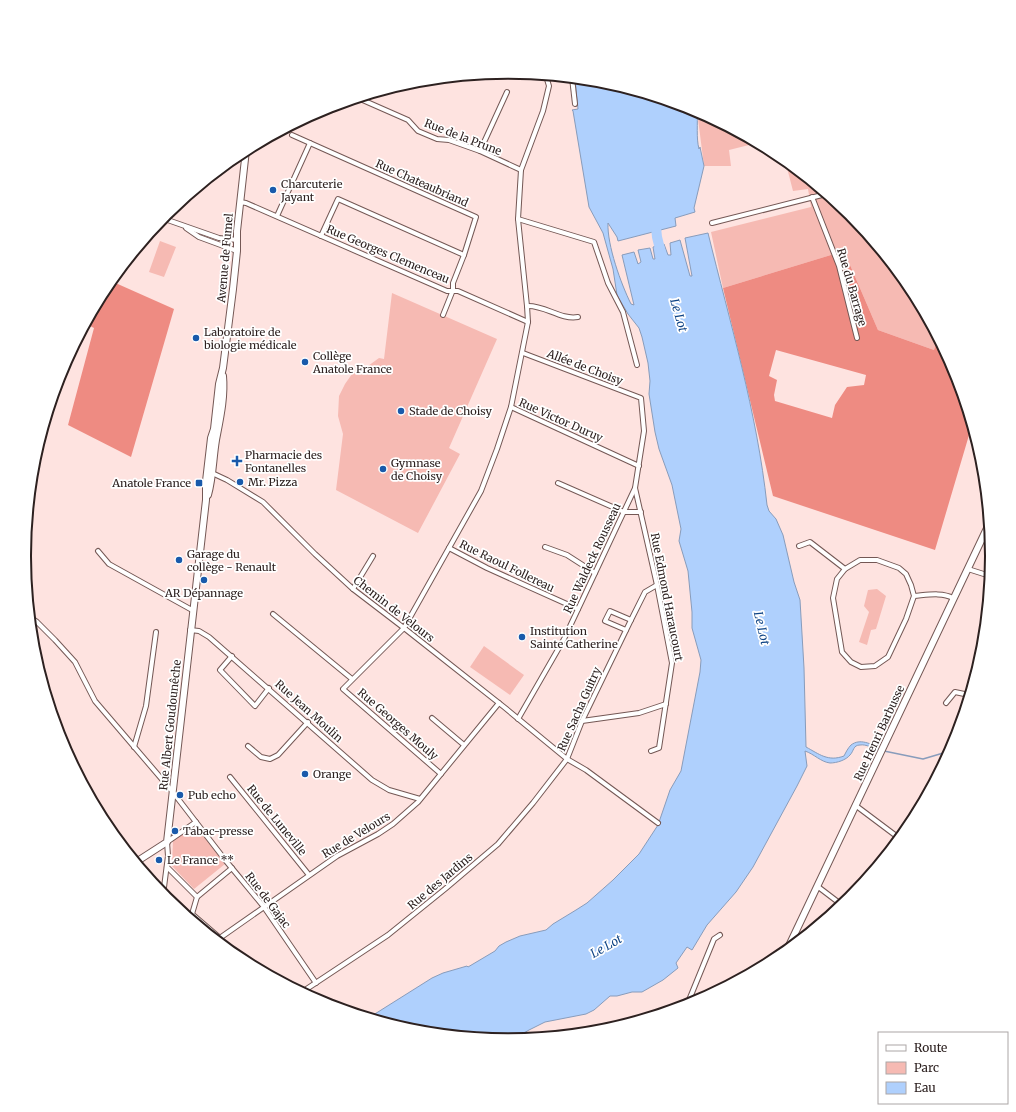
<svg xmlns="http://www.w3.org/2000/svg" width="1016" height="1112" font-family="Merriweather,serif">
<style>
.green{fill:#f6bab3}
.forest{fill:#ee8b82;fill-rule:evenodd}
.water{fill:#afd0fd;stroke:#889cbb}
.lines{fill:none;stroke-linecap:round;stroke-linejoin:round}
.stream{stroke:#889cbb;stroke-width:1.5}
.river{stroke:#afd0fd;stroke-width:10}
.minor-casing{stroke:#745855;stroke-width:6}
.secondary-casing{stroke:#745855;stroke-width:8}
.minor{stroke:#fff;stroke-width:4}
.secondary{stroke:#fff;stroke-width:6}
.poi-dot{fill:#195aab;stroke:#fff;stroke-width:1.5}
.labels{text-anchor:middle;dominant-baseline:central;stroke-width:3.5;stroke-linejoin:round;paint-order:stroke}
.street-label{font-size:11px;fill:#2d2120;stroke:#fff}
.poi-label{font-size:11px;fill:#2d2120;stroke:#fff;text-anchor:start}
.water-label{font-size:12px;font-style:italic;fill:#0f4485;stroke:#fff}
.rim{fill:none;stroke:#2d2120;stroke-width:2}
</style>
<rect width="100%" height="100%" fill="#fee3e0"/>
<g class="green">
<polygon points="697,111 757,143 729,150 731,166 704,166"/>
<polygon points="785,160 850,214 911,287 938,338 934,350 878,330 844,251 723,288 711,232 811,207 808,189 793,191"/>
<polygon points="160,241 176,247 164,277 149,272"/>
<polygon points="392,293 497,339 449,448 460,454 418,533 336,490 343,434 338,416 339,396 345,384 352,374 357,371 368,366 379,358 384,359"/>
<polygon points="877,589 886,596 876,629 871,630 867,645 859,642 869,612 864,606 868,590"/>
<polygon points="484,646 524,675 510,695 470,667"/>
<polygon points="195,825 225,864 194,889 172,866 173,840"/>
</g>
<g class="forest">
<path d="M844,251L878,330L934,350L938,338L955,371L972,425L935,550L773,496L723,288ZM776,350L866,375L864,385L847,387L835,405L832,418L775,401L774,395L777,380L769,376Z"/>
<polygon points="111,281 174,309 131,457 68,425 94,328 86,324 106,287"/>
</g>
<path class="water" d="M575,79L603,81L697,111C698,123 696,138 699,149L700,147L704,166L694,208L695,212L675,218L676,226L618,241L617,237L608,223C607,245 621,284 631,304L634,305L622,255L634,252L638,264L641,262L638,250L650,248L653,259H655L653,247L664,244L668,255H671L670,243L680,240L690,276H692L685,238L708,233C730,323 757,412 767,505L769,511L776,519L783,535L794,582L800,600L804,668L806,747C819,754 828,762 844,756C846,752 848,748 851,745C860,738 871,744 879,748L878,751C873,748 866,744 860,745C853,745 854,751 850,755C846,760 837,763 830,763C821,762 814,754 805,751L807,766L797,786L753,867L736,892L707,925L692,950L687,947L676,963L678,968L663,980L642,992H632L617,996H610L594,1010L586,1014L545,1022L529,1030L517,1037L515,1039L508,1040L413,1031L370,1017L432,978L443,973L467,966L468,967L495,951L499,946L506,942L520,936L546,930L553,924L576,910L587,903L613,880L639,854L658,825L670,790L681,771L700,672L701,660L692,628V612L688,571L679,541L681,529L672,485L659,449L655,432L649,394L650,381L648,363L642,337L639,328L628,314L617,295L613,269L603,233L589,207L573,111L572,110L578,109Z"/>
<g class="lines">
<polyline class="stream" points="884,751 923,759 950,751"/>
<polyline class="river" points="655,218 657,237 662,257"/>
<defs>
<g id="minor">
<polyline points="546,76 549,86 543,111 521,170 518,219 527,306 528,322 511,407 639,466"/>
<polyline points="572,78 575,104"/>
<polyline points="358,98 408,120 418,131 437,139 449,140 480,151 521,170"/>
<polyline points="292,135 476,217 464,255 453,283 453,290 443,315"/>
<polyline points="480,151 507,92"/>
<polyline points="812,197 839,266 857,338"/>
<polyline points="240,202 246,203 447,291 458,291 528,322"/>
<polyline points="277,216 310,143"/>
<polyline points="162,218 219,238 237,240"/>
<polyline points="518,219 594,242 608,283 623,312 637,365"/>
<polyline points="712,223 826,194"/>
<polyline points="186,228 199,237 237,251"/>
<polyline points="321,236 338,199 464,255"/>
<path d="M527,306C545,305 560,320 578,317"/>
<polyline points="523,353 641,398 644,431 635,488 657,585 672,663 659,748 651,751"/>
<polyline points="212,473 227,480 263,502 315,554 353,589 404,628 504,707 567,759 586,770 658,823"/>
<polyline points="558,483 624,512 641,512"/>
<polyline points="799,546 810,542 845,569"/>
<polyline points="545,547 567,555 595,573"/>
<polyline points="449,548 487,568 578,609"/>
<polyline points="98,551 109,564 192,610"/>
<polygon points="860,560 877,560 899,568 906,574 911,585 914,596 906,619 888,657 875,666 861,667 851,662 842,652 833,598 837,579 845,569"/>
<polyline points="968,569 990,576"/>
<polyline points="353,589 373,556"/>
<path d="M914,596C927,595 942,592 953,598"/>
<polyline points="273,614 352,679"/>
<polyline points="30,617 37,622 55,640 75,662 95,701 172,791 226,861 264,907 316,983"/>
<polyline points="190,630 199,631 209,637 372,780 389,790 420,799"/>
<polyline points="626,630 605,621 610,611 631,620"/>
<polyline points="232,656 220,670 255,706 269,688"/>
<polyline points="946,703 955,692 969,695"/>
<polyline points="432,718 464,745"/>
<polyline points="518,719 564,639 635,488"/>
<polyline points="582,721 639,713 666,704"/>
<polyline points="248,746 261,757 270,759 278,755 308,722"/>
<polyline points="134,747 146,706 156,632"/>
<polyline points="441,774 343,689 404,628 481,491 497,449 511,407"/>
<polyline points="230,777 309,875"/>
<polyline points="855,805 899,838"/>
<polyline points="167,867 197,897"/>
<polyline points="817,886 842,905"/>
<polyline points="163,895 168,856 167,842 196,822"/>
<polyline points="220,938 192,914 197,897 232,868"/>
<polyline points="217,940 337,856 378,834 393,824 418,802 499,703"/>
<polyline points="302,992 388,935 445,889 498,844 533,803 567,759 582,721 631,620 645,592 657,585"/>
<polyline points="687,1005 714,939 720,935"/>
</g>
<g id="secondary">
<path d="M208,495C213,477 213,458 216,440C220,419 225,397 223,376"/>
<polyline points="136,862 167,842 206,500 206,481 211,438 214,429 219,384 223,368 233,289 237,251 237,231 246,150"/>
<polyline points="787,950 989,524"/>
</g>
</defs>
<use href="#minor" class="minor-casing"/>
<use href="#secondary" class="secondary-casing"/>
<use href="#minor" class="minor"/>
<use href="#secondary" class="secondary"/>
</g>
<g class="poi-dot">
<circle cx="273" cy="190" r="4"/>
<circle cx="196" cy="338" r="4"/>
<circle cx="305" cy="362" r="4"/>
<circle cx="401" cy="411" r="4"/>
<path d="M235 455h4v4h4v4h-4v4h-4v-4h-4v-4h4z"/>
<circle cx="383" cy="469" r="4"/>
<circle cx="240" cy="482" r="4"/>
<rect x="195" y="479" width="8" height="8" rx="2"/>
<circle cx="179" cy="560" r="4"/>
<circle cx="204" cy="580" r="4"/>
<circle cx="522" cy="637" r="4"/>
<circle cx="305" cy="774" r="4"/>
<circle cx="180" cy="795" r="4"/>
<circle cx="175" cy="831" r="4"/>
<circle cx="159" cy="860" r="4"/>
</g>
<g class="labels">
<g class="street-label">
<text transform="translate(463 137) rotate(21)">Rue de la Prune</text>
<text transform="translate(422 183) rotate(24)">Rue Chateaubriand</text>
<text transform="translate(388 254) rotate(23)">Rue Georges Clemenceau</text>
<text transform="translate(225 258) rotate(-85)">Avenue de Fumel</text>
<text transform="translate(852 287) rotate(74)">Rue du Barrage</text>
<text transform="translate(585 367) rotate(21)">Allée de Choisy</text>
<text transform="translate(561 420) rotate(24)">Rue Victor Duruy</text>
<text transform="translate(592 558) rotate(-65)">Rue Waldeck Rousseau</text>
<text transform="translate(507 566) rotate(26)">Rue Raoul Follereau</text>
<text transform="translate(667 597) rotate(79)">Rue Edmond Haraucourt</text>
<text transform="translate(394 609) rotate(38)">Chemin de Velours</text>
<text transform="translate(579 709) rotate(-66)">Rue Sacha Guitry</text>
<text transform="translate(309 711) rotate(42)">Rue Jean Moulin</text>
<text transform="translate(398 724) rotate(41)">Rue Georges Mouly</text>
<text transform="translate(170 725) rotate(-84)">Rue Albert Goudounêche</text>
<text transform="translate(879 733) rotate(-65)">Rue Henri Barbusse</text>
<text transform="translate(277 820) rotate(51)">Rue de Luneville</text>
<text transform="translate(356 835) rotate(-31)">Rue de Velours</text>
<text transform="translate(440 881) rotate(-40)">Rue des Jardins</text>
<text transform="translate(268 900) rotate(53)">Rue de Gajac</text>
</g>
<g class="poi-label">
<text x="281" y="184">Charcuterie<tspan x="281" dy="13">Jayant</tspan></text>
<text x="204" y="332">Laboratoire de<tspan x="204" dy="13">biologie médicale</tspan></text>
<text x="313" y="356">Collège<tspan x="313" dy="13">Anatole France</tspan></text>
<text x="409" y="411">Stade de Choisy</text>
<text x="245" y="455">Pharmacie des<tspan x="245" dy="13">Fontanelles</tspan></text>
<text x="391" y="463">Gymnase<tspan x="391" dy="13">de Choisy</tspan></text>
<text x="248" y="482">Mr. Pizza</text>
<text x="191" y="483" text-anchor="end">Anatole France</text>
<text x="187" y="554">Garage du<tspan x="187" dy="13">collège - Renault</tspan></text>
<text x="204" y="593" text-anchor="middle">AR Dépannage</text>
<text x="530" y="631">Institution<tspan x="530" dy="13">Sainte Catherine</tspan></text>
<text x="313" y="774">Orange</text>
<text x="188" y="795">Pub echo</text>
<text x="183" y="831">Tabac-presse</text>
<text x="167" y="860">Le France **</text>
</g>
<g class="water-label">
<text transform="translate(679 315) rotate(74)">Le Lot</text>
<text transform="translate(762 628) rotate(77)">Le Lot</text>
<text transform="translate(606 946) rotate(-30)">Le Lot</text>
</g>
</g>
<path d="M0 0H1016V1112H0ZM31 556a477 477 0 1 1 954 0a477 477 0 1 1-954 0Z" fill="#fff" fill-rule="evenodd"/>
<path class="rim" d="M31 556a477 477 0 1 1 954 0a477 477 0 1 1-954 0Z"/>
<rect x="878" y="1032" width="130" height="72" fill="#ffffff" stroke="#aba6a6"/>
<rect x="886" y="1045" width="20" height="6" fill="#ffffff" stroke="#aba6a6"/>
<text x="914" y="1052" font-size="12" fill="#2d2120">Route</text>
<rect x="886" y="1062" width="20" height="12" fill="#f6bab3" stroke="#aba6a6"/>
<text x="914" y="1072" font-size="12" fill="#2d2120">Parc</text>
<rect x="886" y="1082" width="20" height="12" fill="#afd0fd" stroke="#aba6a6"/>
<text x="914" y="1092" font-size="12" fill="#2d2120">Eau</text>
</svg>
